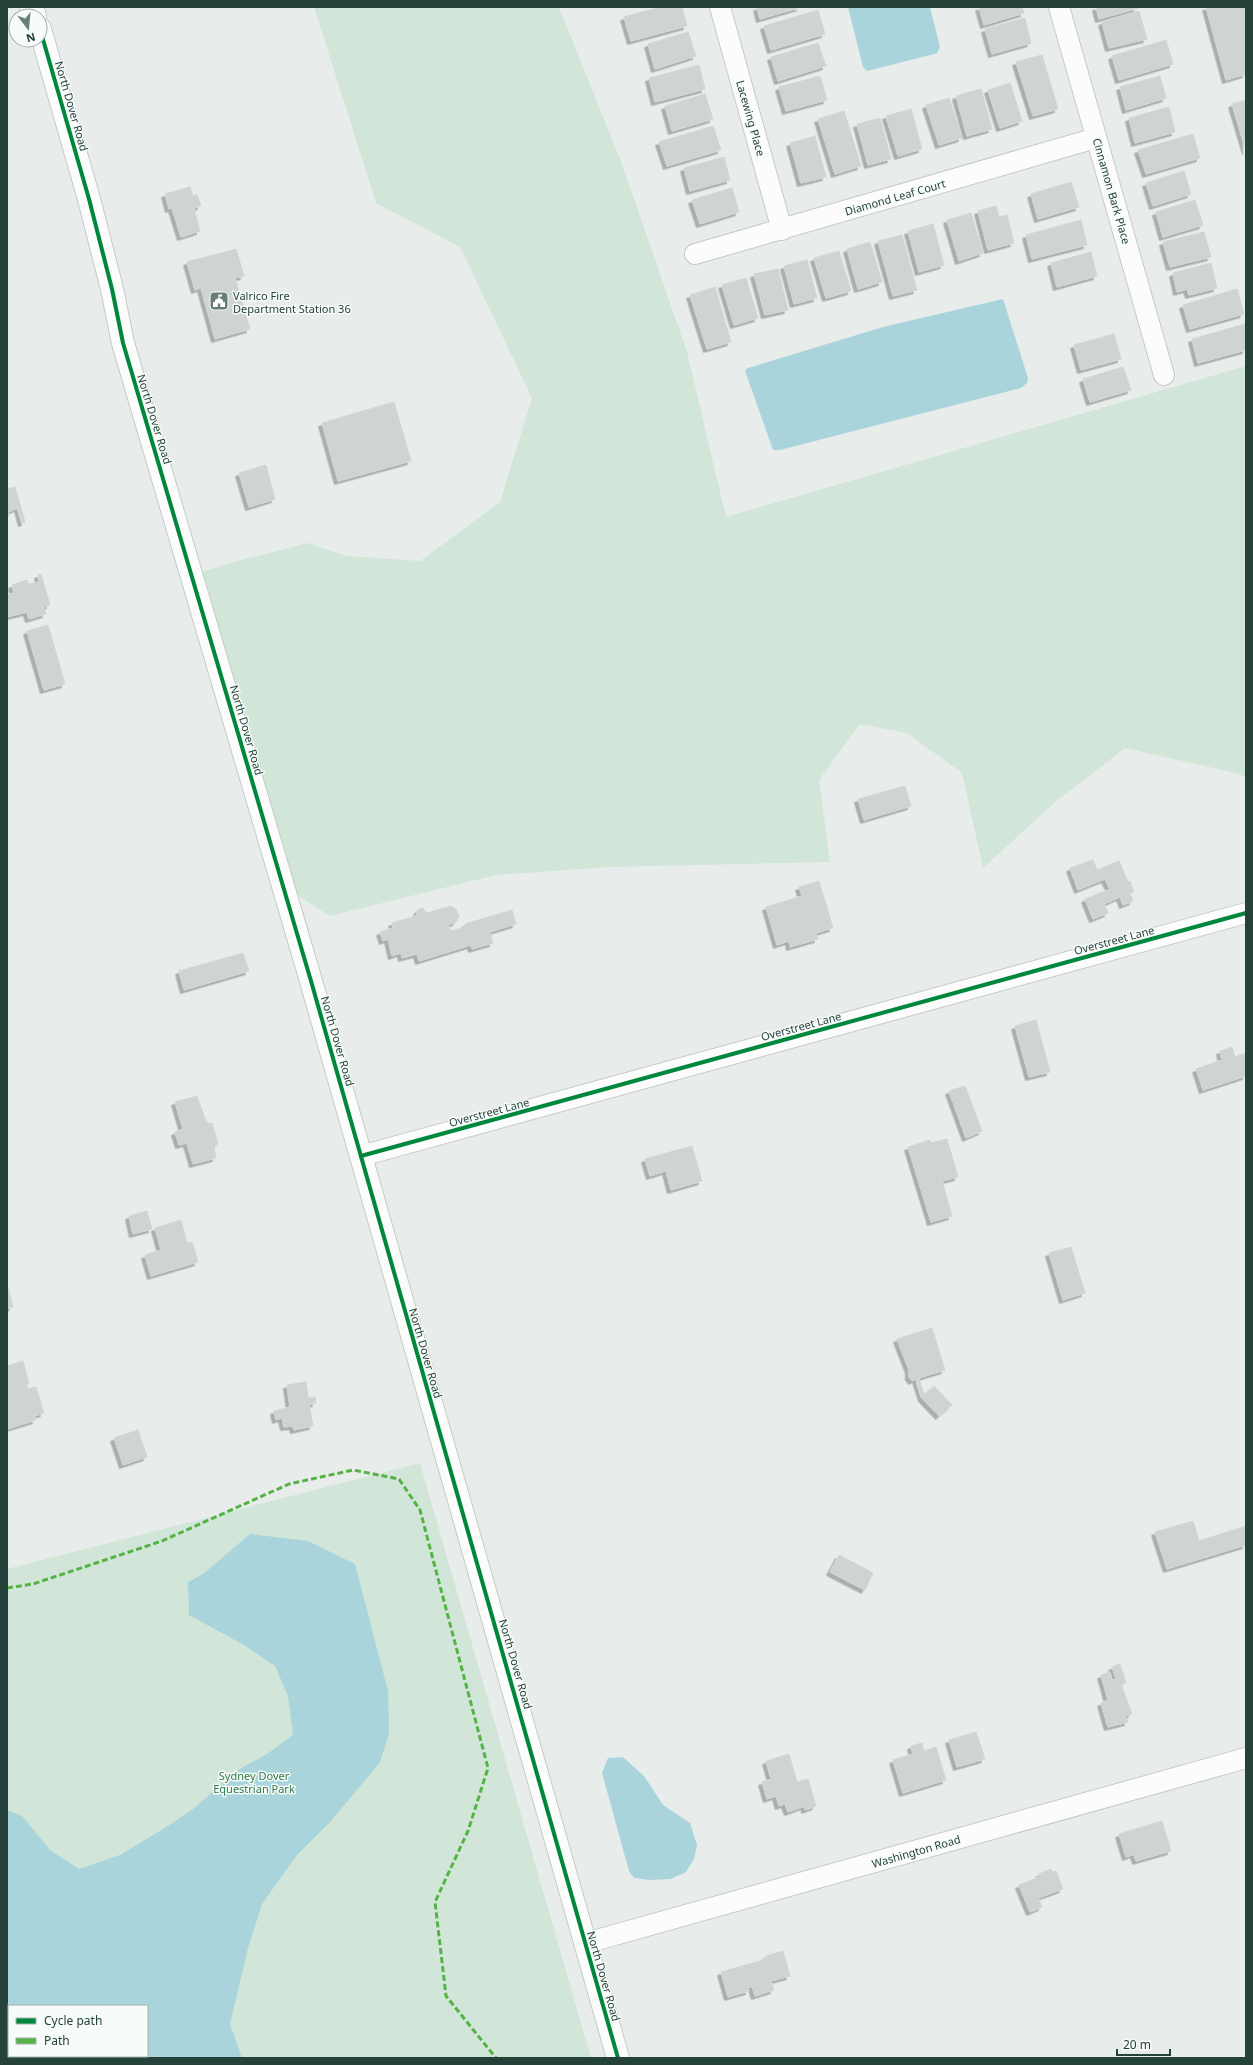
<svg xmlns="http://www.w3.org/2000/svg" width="1253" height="2065" font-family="'Noto Sans',sans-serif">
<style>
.green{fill:#d1e6d8;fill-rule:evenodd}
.water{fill:#a9d4db;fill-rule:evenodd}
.building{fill:#cfd4d2;stroke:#d1d6d4;filter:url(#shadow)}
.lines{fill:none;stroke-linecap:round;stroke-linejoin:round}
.street-casing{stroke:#c5cac8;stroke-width:22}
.secondary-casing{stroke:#c3cbc8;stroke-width:24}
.street{stroke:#fcfcfc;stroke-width:20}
.secondary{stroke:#fcfcfc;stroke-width:22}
.quiet{stroke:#55b346;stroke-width:3;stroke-dasharray:6 3;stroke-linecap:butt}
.cycleway-casing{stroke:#f7fbf9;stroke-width:6}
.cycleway{stroke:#00873e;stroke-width:4}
.labels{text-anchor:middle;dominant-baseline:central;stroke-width:3;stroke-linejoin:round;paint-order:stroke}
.street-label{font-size:11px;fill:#24423a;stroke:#f7fbf9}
.poi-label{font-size:11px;fill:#24423a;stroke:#f7fbf9;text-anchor:start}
.park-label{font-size:11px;fill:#2d7a4b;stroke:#f7fbf9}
</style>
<defs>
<filter id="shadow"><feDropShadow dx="-3.5" dy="3.5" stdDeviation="0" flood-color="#0004"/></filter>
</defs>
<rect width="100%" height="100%" fill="#e8edeb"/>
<g class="green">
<polygon points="314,7 559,7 622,164 687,352 726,517 1246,366 1246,779 1240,774 1125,748 1053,804 983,868 962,773 907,733 860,724 819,780 830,862 609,867 496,875 330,916 295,894 201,574 205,571 223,565 307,543 347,556 420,561 500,502 532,398 460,247 376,203"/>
<path d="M420,1463L591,2058H7V1569ZM9,2006H147V2056H9Z"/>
</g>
<g class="water">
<polygon points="848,7 930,7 940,47 937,53 930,55 867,71 863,67"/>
<polygon points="1003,299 1028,378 1027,383 1021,388 780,450 773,450 745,371 748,368 883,327"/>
<path d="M250,1534L308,1541L355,1564L388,1691L389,1734L380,1762L331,1821L297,1855L262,1904L248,1948L230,2024L242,2058H7V1810L22,1816L50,1850L79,1869L120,1855L168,1826L193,1809L236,1771L267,1754L293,1735L288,1696L275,1666L244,1645L189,1615L188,1582L203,1574ZM9,2006H147V2056H9Z"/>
<polygon points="623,1757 644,1776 663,1805 690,1823 697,1845 694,1859 686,1872 671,1879 650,1880 634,1878 629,1871 602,1773 608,1758"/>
</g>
<g class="building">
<polygon points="661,7 682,7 687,26 631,41 624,17"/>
<polygon points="757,7 801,7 760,19"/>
<polygon points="979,7 1022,7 1024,13 984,25"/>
<polygon points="1096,7 1137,7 1138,8 1099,19"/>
<polygon points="1206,7 1246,7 1246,74 1226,80"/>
<polygon points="818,10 825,34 771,50 764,26"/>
<polygon points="1139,11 1147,39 1109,48 1102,22"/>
<polygon points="1025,18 1031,43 992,54 985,29"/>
<polygon points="688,32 696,56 655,69 648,44"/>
<polygon points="1166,40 1173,64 1119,80 1112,56"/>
<polygon points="818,43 826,66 778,81 771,57"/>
<polygon points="1042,55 1058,109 1033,116 1016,62"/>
<polygon points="699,65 705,89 655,102 649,78"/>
<polygon points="820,76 827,100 786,111 779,87"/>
<polygon points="1160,76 1166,98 1126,110 1120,87"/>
<polygon points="1010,83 1022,121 1000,128 988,90"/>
<polygon points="981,89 992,129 967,136 956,96"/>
<polygon points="705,94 713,119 672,131 665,106"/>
<polygon points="949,98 962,138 939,145 926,105"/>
<polygon points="1246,100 1246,151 1232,104"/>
<polygon points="1169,107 1175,132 1135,143 1129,118"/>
<polygon points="911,109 922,149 898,156 886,116"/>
<polygon points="844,111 861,166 835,174 818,119"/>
<polygon points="880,118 891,159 868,165 857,124"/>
<polygon points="713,126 721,150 667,166 659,142"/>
<polygon points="1193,134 1200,158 1146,174 1138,150"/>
<polygon points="815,136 826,177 801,183 790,143"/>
<polygon points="724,157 730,180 690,191 684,168"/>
<polygon points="1184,171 1191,194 1153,206 1146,183"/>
<polygon points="1071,182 1079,207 1038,219 1031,194"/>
<polygon points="190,187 193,196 197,195 201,206 194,208 200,231 181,237 172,208 169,209 165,194"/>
<polygon points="732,188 739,212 700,224 692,200"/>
<polygon points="1195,200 1203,225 1163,237 1156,212"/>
<polygon points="996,206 999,217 1007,215 1014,243 988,250 978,211"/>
<polygon points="971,213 983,253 959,261 947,220"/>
<polygon points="1081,220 1087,245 1032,259 1026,235"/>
<polygon points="933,224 944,265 919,272 908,231"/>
<polygon points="1204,232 1211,257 1170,267 1163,242"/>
<polygon points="902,235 917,290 893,296 878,241"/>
<polygon points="870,242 882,282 858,289 847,249"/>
<polygon points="236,249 244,276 235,278 250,329 215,339 201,288 195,290 187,262"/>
<polygon points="839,251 851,291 826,298 814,258"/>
<polygon points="1091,252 1097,276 1057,287 1051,263"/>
<polygon points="807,260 817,298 794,304 784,266"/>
<polygon points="1211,263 1217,288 1189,295 1187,289 1177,292 1173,273"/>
<polygon points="778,269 788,310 765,315 754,274"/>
<polygon points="746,278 758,318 734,325 722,285"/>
<polygon points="715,287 731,342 707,349 690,295"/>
<polygon points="1237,289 1244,314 1190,329 1183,305"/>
<polygon points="1245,324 1246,350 1198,363 1192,339"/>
<polygon points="1114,334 1121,359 1081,370 1074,345"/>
<polygon points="1123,367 1131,390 1090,402 1083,379"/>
<polygon points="394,402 411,461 338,481 322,423"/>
<polygon points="266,465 275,499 249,507 239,473"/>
<polygon points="15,487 25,522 22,523 18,508 8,512 9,516 7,517 7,489"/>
<polygon points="41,574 50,605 44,607 46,614 29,619 27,612 7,617 7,595 14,593 12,585 27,580 28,584 40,582 38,575"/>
<polygon points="48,625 65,684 44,690 27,631"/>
<polygon points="905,786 911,806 864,820 858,799"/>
<polygon points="1093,860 1097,870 1119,861 1128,882 1130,881 1134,892 1130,893 1133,901 1123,905 1120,897 1104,904 1108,913 1093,919 1085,899 1110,889 1105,879 1078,890 1070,868"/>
<polygon points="819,881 833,928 816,933 818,939 790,947 789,941 777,945 766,907 802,896 799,887"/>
<polygon points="451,906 456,909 459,917 456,922 448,925 450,931 466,927 465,924 512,910 516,924 490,932 493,943 472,949 471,945 419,961 417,954 402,958 401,953 392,956 388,939 383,941 380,932 393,928 392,923 416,916 418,910 422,908 427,913"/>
<polygon points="243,953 249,971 184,990 179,971"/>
<polygon points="1036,1020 1050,1072 1029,1077 1015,1026"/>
<polygon points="1232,1047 1235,1057 1246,1053 1246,1076 1203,1090 1196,1069 1222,1060 1220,1051"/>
<polygon points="965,1086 982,1131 966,1138 949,1091"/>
<polygon points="197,1096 206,1121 208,1124 212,1123 218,1144 214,1146 214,1148 216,1158 193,1164 187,1143 179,1145 175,1132 183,1129 175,1102"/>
<polygon points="947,1139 958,1177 942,1181 952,1216 931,1222 908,1147 930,1140 931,1143"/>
<polygon points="692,1146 702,1181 671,1190 666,1171 650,1176 645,1159"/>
<polygon points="147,1211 152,1229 133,1234 129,1216"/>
<polygon points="181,1220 187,1243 192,1242 198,1262 151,1276 145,1255 161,1250 155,1228"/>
<polygon points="1071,1247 1085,1293 1063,1300 1049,1253"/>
<polygon points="7,1284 13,1307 7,1308"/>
<polygon points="932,1328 945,1370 919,1378 924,1395 934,1386 952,1405 939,1416 922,1398 916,1379 912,1381 909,1377 909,1370 897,1339"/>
<polygon points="23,1361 29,1384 26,1385 28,1389 36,1387 44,1413 35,1416 36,1420 7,1429 7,1366"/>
<polygon points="306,1382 308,1398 315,1397 316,1403 309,1404 313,1426 294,1430 293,1426 284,1427 282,1418 276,1420 274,1411 290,1407 287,1385"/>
<polygon points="138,1430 147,1457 123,1465 114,1438"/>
<polygon points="1193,1521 1199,1541 1246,1526 1246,1545 1167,1569 1155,1532"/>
<polygon points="839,1555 873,1573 865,1590 830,1572"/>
<polygon points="1120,1664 1126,1683 1121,1684 1132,1714 1126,1716 1128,1722 1108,1727 1101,1703 1108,1700 1101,1675 1110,1672 1112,1680 1116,1679 1112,1667"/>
<polygon points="976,1732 985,1759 957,1767 949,1740"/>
<polygon points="922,1743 924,1751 936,1747 946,1780 903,1793 893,1760 913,1754 911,1746"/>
<polygon points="789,1754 797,1782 808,1779 816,1806 805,1810 805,1806 788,1812 785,1804 779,1806 776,1796 767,1799 762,1782 771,1779 766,1761"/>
<polygon points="1162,1821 1171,1851 1136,1861 1134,1854 1126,1857 1119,1834"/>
<polygon points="1051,1869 1052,1872 1056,1871 1063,1889 1038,1898 1042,1907 1030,1912 1019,1885 1040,1877 1039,1874"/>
<polygon points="783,1951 790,1976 771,1981 774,1990 755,1996 752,1986 748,1988 749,1991 728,1997 721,1972 767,1959 766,1956"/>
</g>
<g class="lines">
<defs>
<g id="street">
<polyline points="720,7 782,230"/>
<polyline points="1059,7 1164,375"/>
<polyline points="695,254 1096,138"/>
<polyline points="361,1156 1246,913"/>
<polyline points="586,1943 1246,1758"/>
</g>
<g id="secondary">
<polyline points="31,7 35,16"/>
<polyline points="40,29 89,199 112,289 123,343 311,981 618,2058"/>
</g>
</defs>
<use href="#street" class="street-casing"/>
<use href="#secondary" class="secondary-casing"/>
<use href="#street" class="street"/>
<use href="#secondary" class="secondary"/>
<polyline class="quiet" points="7,1588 33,1584 162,1541 289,1484 353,1470 399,1479 420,1510 488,1768 468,1831 435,1902 446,1996 496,2058"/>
<defs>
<g id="cycleway">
<polyline points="40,29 89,199 112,289 123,343 311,981 618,2058"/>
<polyline points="361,1156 1246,913"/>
</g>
</defs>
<use href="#cycleway" class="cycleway-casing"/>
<use href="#cycleway" class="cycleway"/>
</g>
<defs>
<symbol id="civic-square" viewBox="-11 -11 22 22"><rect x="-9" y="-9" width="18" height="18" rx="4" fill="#697e78" stroke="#f7fbf9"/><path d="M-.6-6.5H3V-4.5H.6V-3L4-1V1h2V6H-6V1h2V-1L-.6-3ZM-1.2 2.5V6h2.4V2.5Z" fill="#fff"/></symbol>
</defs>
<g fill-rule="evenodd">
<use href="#civic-square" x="208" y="290" width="22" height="22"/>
</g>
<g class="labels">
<g class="street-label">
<text transform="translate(72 106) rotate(74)">North Dover Road</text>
<text transform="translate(751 118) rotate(74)">Lacewing Place</text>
<text transform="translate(1112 191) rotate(74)">Cinnamon Bark Place</text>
<text transform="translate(895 197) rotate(-16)">Diamond Leaf Court</text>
<text transform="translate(155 419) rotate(73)">North Dover Road</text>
<text transform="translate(247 730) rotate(74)">North Dover Road</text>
<text transform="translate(1114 940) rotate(-15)">Overstreet Lane</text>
<text transform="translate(801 1026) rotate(-15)">Overstreet Lane</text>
<text transform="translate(338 1041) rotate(74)">North Dover Road</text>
<text transform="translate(489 1112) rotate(-15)">Overstreet Lane</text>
<text transform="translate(426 1353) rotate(74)">North Dover Road</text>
<text transform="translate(516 1664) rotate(74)">North Dover Road</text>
<text transform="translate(916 1851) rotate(-16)">Washington Road</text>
<text transform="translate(604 1976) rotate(74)">North Dover Road</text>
</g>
<g class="poi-label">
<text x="233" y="295">Valrico Fire<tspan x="233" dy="13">Department Station 36</tspan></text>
</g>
<g class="park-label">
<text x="254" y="1775">Sydney Dover<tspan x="254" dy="13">Equestrian Park</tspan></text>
</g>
</g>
<rect width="1253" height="2065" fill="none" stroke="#24423a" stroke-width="16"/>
<rect x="8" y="2005" width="140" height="52" fill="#f7fbf9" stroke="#a3b1ad"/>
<rect x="16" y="2018" width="20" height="6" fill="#00873e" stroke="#a3b1ad"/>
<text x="44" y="2025" font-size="12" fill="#24423a">Cycle path</text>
<rect x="16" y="2038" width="20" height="6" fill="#55b346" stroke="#a3b1ad"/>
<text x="44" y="2045" font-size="12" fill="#24423a">Path</text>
<g transform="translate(28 28) rotate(164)"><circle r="19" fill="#f7fbf9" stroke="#a3b1ad"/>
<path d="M0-3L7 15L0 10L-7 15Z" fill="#697e78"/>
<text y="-6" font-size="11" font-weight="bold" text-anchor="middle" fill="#24423a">N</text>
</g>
<path d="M1117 2049v6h53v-6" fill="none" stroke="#24423a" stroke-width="2"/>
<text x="1123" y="2049" font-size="12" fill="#24423a" stroke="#f7fbf9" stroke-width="3" paint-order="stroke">20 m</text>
</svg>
